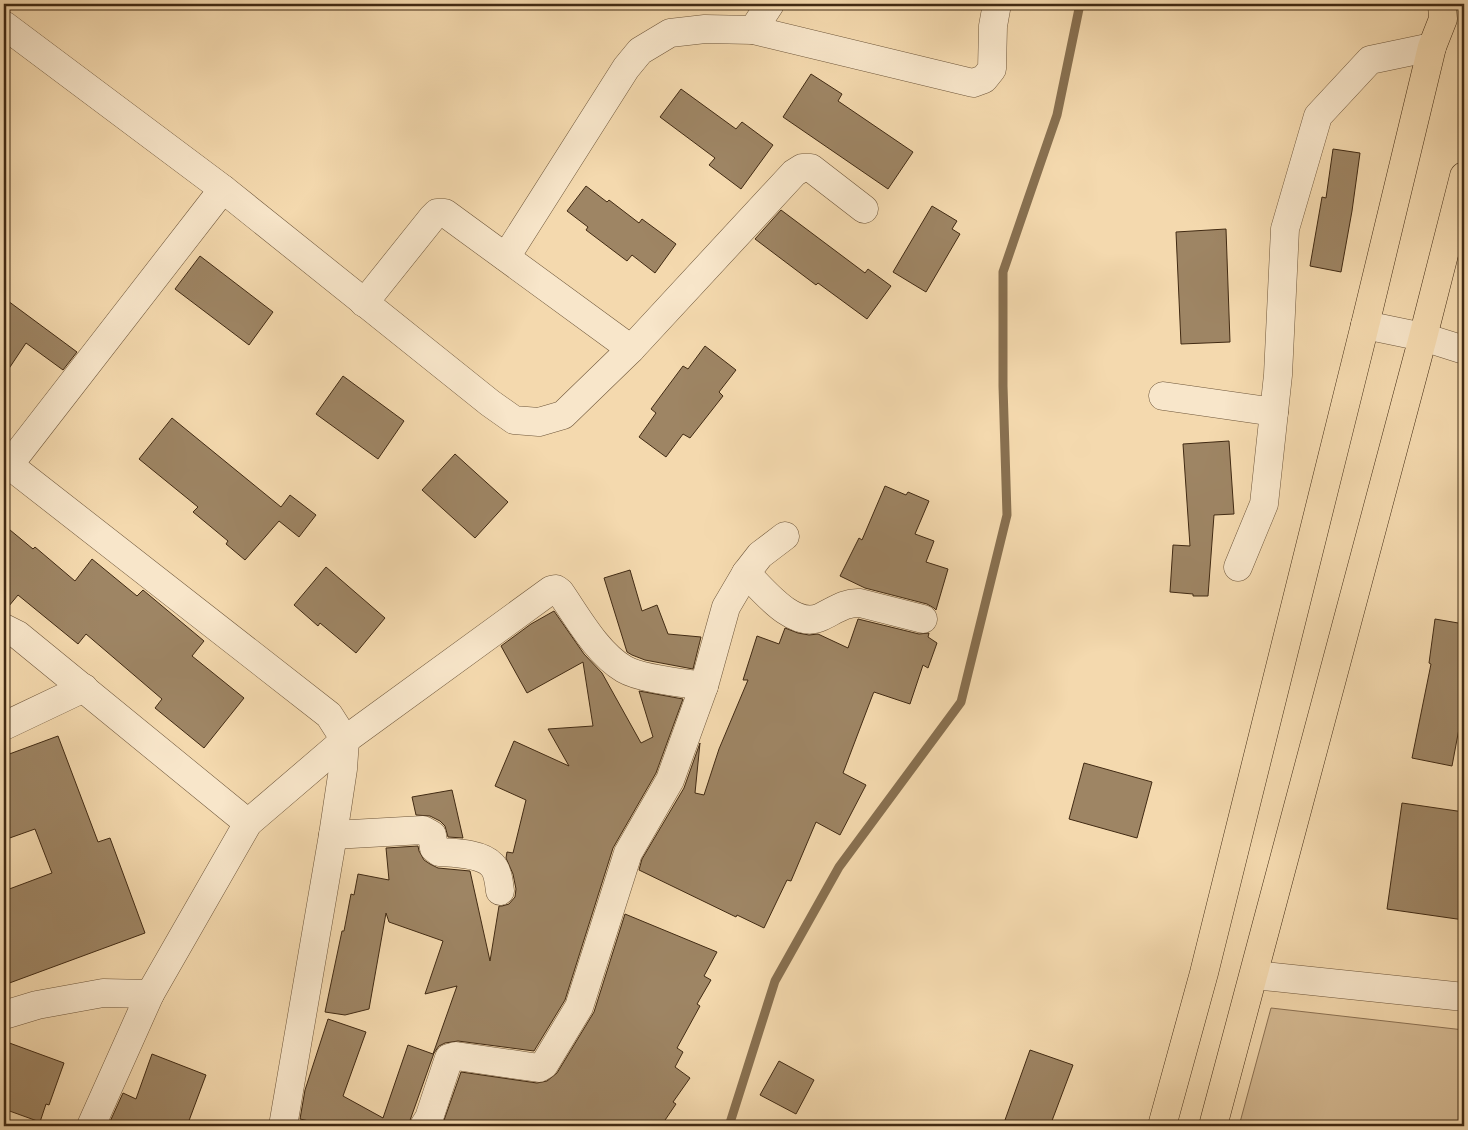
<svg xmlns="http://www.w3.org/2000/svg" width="1468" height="1130" font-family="'Old Standard TT',serif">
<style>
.green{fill:#d6bb94;stroke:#8c7254}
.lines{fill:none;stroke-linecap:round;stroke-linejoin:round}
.stream{stroke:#887050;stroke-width:9}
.building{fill:#9e8564;stroke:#412a13}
.minor-casing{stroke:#6e563a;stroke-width:29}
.major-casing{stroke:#412a13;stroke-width:29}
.minor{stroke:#f8e6ca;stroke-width:28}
.major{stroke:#f4d9ae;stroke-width:28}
</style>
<rect width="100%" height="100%" fill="#f4d9ae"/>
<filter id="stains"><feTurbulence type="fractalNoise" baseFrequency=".004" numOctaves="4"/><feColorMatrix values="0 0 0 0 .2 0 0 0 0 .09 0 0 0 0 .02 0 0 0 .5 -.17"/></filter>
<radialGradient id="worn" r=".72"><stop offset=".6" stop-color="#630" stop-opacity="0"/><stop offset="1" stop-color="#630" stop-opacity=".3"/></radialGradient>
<polygon class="green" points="1271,1008 1464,1030 1464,1126 1239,1126"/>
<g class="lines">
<polyline class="stream" points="729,1126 775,981 839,867 961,702 1007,515 1003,386 1003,272 1057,115 1080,4"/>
</g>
<g class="building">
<polygon points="811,74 842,94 838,101 913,152 888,189 783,117"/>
<polygon points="681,89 736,129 742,122 773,145 741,189 709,165 715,158 660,117"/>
<polygon points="1333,149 1360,153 1352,211 1341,272 1310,266 1322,197 1326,198"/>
<polygon points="586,186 607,202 609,200 639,223 642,219 676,244 655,273 632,255 627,261 586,230 588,227 567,211"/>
<polygon points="932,206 957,221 952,229 960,234 926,292 893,272"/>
<polygon points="781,210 865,273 868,269 891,286 867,319 818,283 816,285 755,239"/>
<polygon points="1226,229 1230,342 1181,344 1176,232"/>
<polygon points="200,256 273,312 249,345 175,289"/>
<polygon points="4,298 77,352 63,370 26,343 4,376"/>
<polygon points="705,346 736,370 719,392 723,396 690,438 683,434 666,457 639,437 656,413 651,409 683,366 688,369"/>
<polygon points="343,376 404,421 378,459 316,414"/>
<polygon points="172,418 281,507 290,495 316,515 299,537 279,521 245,560 226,544 228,541 193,512 198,507 139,459"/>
<polygon points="1229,441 1234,514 1214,515 1208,596 1193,596 1193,594 1170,592 1173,545 1190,546 1183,444"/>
<polygon points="455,454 508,502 475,538 422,490"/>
<polygon points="885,486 906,495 908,492 929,501 915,534 934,541 926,562 948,569 936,610 934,608 927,604 865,588 840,576 859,538 862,540"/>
<polygon points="4,525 33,549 35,547 75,581 92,559 137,596 143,590 204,641 192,656 244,698 204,748 155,708 162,699 86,634 78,644 18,595 4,612"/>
<polygon points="326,567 385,618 356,653 320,623 318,626 294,605"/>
<polygon points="630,570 642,611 657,605 668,634 701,637 693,669 645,660 632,655 627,652 604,578"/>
<polygon points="554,611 584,654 602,673 641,743 653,737 639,691 683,699 656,773 613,848 565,1000 534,1051 458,1041 445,1043 439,1046 434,1053 408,1126 331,1126 300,1119 305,1090 328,1019 366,1032 343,1096 383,1118 408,1045 433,1054 457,986 425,994 443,941 389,922 386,913 369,1009 345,1015 325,1012 342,931 344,931 351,894 354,895 358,874 389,880 386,848 418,846 419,851 424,860 430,864 438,868 470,871 490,961 499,906 502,906 509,904 515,897 516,889 513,874 506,858 507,852 513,853 526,800 495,786 514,741 569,766 548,729 593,726 583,662 527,693 501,646 531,624"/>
<polygon points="858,619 919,634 929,633 928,637 937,643 928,668 923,665 910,704 874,692 873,694 843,773 866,785 840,835 816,822 791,881 787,880 764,928 737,915 736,917 639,870 642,859 684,788 700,743 695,793 704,795 719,749 748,680 743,680 757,636 779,644 785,628 798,633 809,635 818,634 848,648"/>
<polygon points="1435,619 1464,624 1464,702 1452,766 1412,758 1431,664 1429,663"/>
<polygon points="58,736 98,842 110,838 145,933 4,985 4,891 52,873 35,829 4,840 4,756"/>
<polygon points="1084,763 1152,782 1137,838 1069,819"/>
<polygon points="452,790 463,838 448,837 445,826 440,821 430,816 416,815 412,797"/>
<polygon points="1402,803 1464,812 1464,920 1387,909"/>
<polygon points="625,914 717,952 704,976 711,980 697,1004 700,1006 677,1048 683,1052 675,1067 690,1078 673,1102 676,1104 661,1126 442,1126 461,1072 537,1083 547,1081 557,1073 594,1012"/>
<polygon points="4,1041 64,1063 49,1105 46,1104 40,1122 4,1109"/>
<polygon points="1030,1050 1073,1065 1050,1126 1024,1126 1005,1120"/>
<polygon points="152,1054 206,1075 187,1126 108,1126 123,1093 136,1099"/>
<polygon points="779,1061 814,1080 796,1114 760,1095"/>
</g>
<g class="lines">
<defs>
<g id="minor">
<polyline points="4,25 223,189 490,403 514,420 539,422 563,415 631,349 794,173 802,168 811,168 864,209"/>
<polyline points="753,30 770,4"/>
<polyline points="506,257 626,68 640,51 670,33 705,29 753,30 973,83 984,79 992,69 993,26 997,4"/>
<polyline points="364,303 432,218 437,213 445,213 631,349"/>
<polyline points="1365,325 1423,337 1464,350"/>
<polyline points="1163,396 1274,412"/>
<polyline points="4,461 329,715 345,740 343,769 333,835 283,1126"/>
<polyline points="9,465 223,189"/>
<polyline points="1238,567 1264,504 1278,375 1285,229 1318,116 1370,60 1432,47"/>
<path d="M746,573C763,590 794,630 821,617C834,611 845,602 860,603L923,619"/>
<polyline points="4,628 18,635 248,823"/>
<polyline points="4,726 84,688"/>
<path d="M333,835L423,830L432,835L434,848L439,852C454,853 481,853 492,865C498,871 499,883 500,891"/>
<polyline points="1254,975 1464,997"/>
<polyline points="4,1015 37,1005 103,993 150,994"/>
<path d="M91,1126L150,994L248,823L345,740L551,590L556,589L560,592C578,618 597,653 624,669C641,679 683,683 704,686"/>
<polyline points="424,1126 429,1118 449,1058 456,1056 539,1068 544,1065 579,1007 628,853 670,780 704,686 726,607 746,573 760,555 785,536"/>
</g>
<g id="major">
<polyline points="1162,1126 1204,973 1365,325 1432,47 1443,19 1442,4"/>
<polyline points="1213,1126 1423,337 1464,176"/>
</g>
</defs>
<use href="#minor" class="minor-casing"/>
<use href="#major" class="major-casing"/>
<use href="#minor" class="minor"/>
<use href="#major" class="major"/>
</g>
<rect width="1468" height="1130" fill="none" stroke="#f4d9ae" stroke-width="20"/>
<rect x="5" y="5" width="1458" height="1120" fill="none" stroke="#412a13" stroke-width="2.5"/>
<rect x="10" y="10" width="1448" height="1110" fill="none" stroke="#412a13"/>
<rect width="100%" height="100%" filter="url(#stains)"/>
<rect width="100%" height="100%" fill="url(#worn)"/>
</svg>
